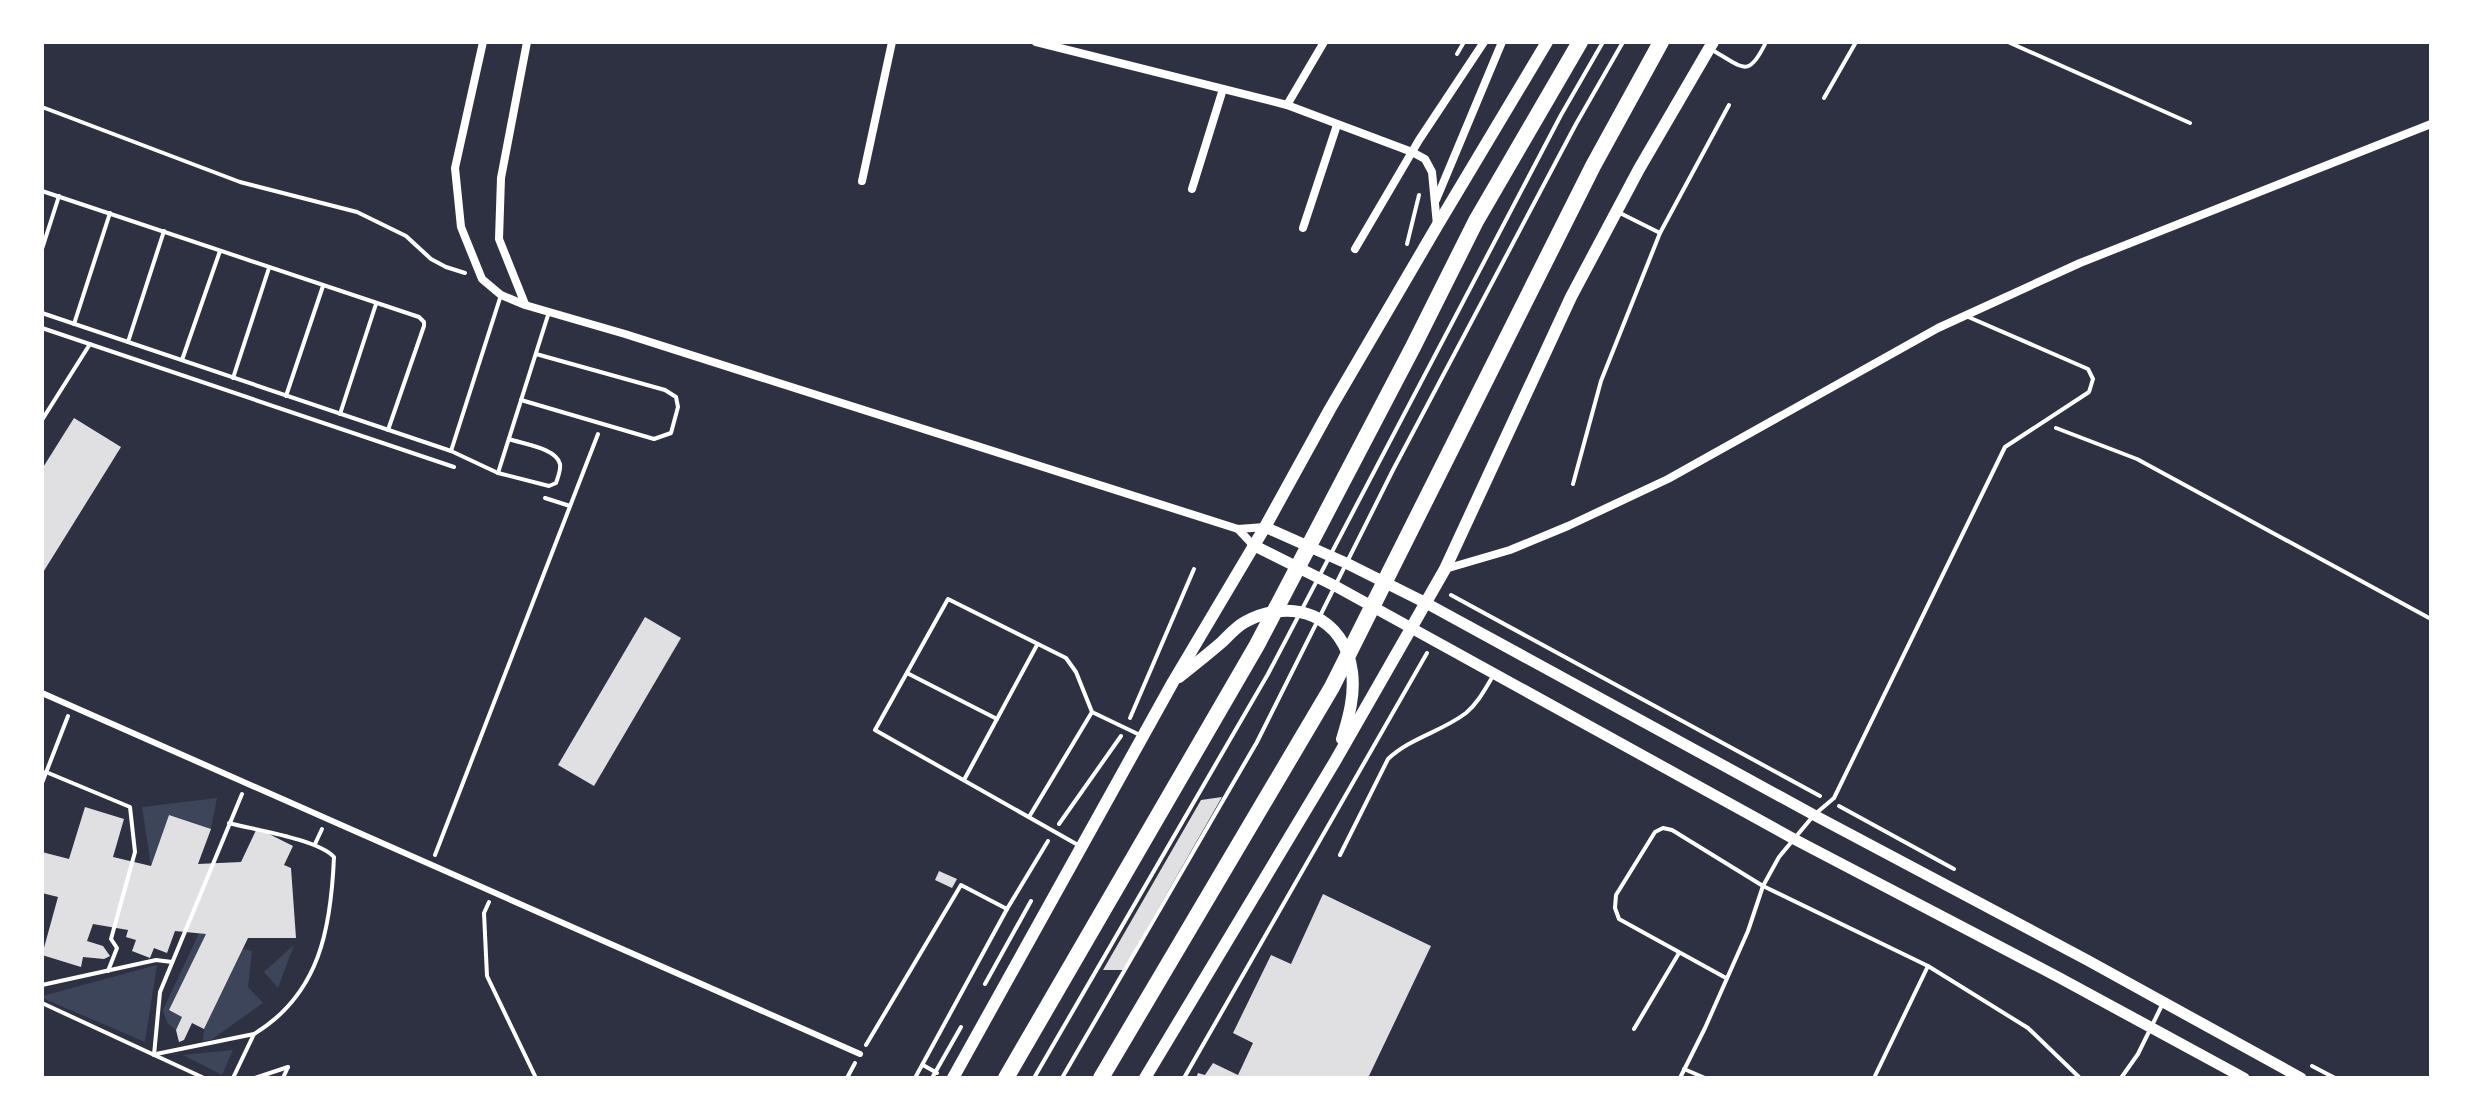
<svg xmlns="http://www.w3.org/2000/svg" width="2473" height="1120" font-family="'Zilla Slab',serif">
<style>
.green{fill:#3c4559}
.building{fill:#e0e0e3}
.lines{fill:none;stroke-linecap:round;stroke-linejoin:round}
.path{stroke:#fff;stroke-width:4}
.service{stroke:#fff;stroke-width:4}
.pedestrian{stroke:#fff;stroke-width:6}
.minor{stroke:#fff;stroke-width:8}
.tertiary{stroke:#fff;stroke-width:11}
.secondary{stroke:#fff;stroke-width:12}
.motorway{stroke:#fff;stroke-width:16}
</style>
<rect width="100%" height="100%" fill="#2d3142"/>
<g class="green">
<polygon points="217,798 211,829 169,815 151,866 142,807"/>
<polygon points="199,933 206,934 169,1010 182,1017 176,1030 167,1023 163,1010"/>
<polygon points="294,945 278,988 264,972"/>
<polygon points="243,949 252,951 248,987 263,1003 211,1040 203,1041 204,1029"/>
<polygon points="157,965 145,1042 42,998 42,996"/>
<polygon points="233,1050 222,1075 183,1055"/>
</g>
<g class="building">
<polygon points="74,418 121,447 42,574 42,469"/>
<polygon points="645,617 681,638 594,786 558,765"/>
<polygon points="1222,797 1123,970 1103,970 1201,800"/>
<polygon points="85,807 124,819 113,857 151,866 169,815 211,829 198,864 241,862 257,828 293,846 284,865 291,868 296,938 248,938 204,1029 192,1023 184,1040 179,1042 176,1030 182,1017 169,1010 206,934 175,931 167,953 154,948 150,958 132,951 136,940 126,937 128,930 93,924 87,941 103,946 110,956 104,959 83,957 81,967 42,955 58,897 42,893 42,852 69,859"/>
<polygon points="939,871 957,879 952,888 935,880"/>
<polygon points="1323,894 1431,946 1368,1078 1196,1078 1198,1073 1205,1075 1213,1063 1238,1075 1253,1043 1233,1033 1271,955 1291,964"/>
</g>
<g class="lines">
<g class="path">
<polyline points="1457,54 1464,42"/>
<polyline points="42,107 240,182 357,212 406,236 431,259 446,267 465,273"/>
<polyline points="1407,244 1419,195"/>
<polyline points="42,328 454,467"/>
<polyline points="42,420 90,344"/>
<polyline points="2056,428 2137,459 2431,619"/>
<polyline points="545,498 570,506"/>
<polyline points="1451,595 1820,796"/>
<polyline points="1130,718 1194,569"/>
<polyline points="46,772 130,807 135,852 111,939 117,948 108,971"/>
<polyline points="42,783 68,716"/>
<polyline points="1839,806 1954,869"/>
<path d="M229,823C255,830 317,839 334,857C331,928 320,994 254,1034"/>
<polyline points="1059,824 1121,736"/>
<polyline points="315,844 322,829"/>
<polyline points="435,855 598,434"/>
<polyline points="489,902 484,913 487,976 536,1078"/>
<polyline points="985,984 1031,901"/>
<polyline points="42,985 156,960 172,962"/>
<polyline points="42,1003 204,1078"/>
<polyline points="866,1045 961,885 1007,909"/>
<polyline points="156,1054 254,1034 233,1078"/>
<polyline points="154,1055 160,992 242,794"/>
<polyline points="923,1065 937,1073"/>
<polyline points="2312,1066 2335,1078"/>
<polyline points="255,1078 288,1067"/>
<polyline points="283,1078 288,1067"/>
<polyline points="847,1078 855,1063"/>
<polyline points="915,1078 1007,909 1048,841"/>
<polyline points="932,1078 961,1027"/>
<polyline points="1184,1078 1427,653"/>
</g>
<g class="service">
<polyline points="2008,42 2190,123"/>
<path d="M1712,50C1743,67 1748,80 1766,42"/>
<polyline points="1824,98 1856,42"/>
<polyline points="42,191 419,317 424,322 424,326 388,430"/>
<polyline points="1660,233 1729,105"/>
<polyline points="42,249 59,196"/>
<path d="M42,313L451,451L498,473L549,486L556,483C558,477 561,470 560,464C556,448 523,444 509,439"/>
<polyline points="74,324 110,213"/>
<polyline points="128,342 164,231"/>
<polyline points="182,360 220,251"/>
<polyline points="233,378 269,268"/>
<polyline points="286,396 323,286"/>
<polyline points="521,400 654,439 671,433 678,407 676,397 665,390 536,354"/>
<polyline points="340,414 376,304"/>
<polyline points="451,451 501,295"/>
<polyline points="498,473 549,312"/>
<polyline points="1573,484 1601,381 1660,233 1618,212"/>
<polyline points="907,673 997,719"/>
<polyline points="1092,712 1142,736"/>
<polyline points="964,780 1037,645"/>
<polyline points="1029,817 1092,712 1076,672 1066,658 948,599 875,730 1078,845"/>
<path d="M1340,855L1388,759C1410,738 1441,732 1466,713C1478,703 1485,689 1493,676"/>
<polyline points="1726,978 1619,919 1615,908 1616,895 1655,832 1663,828 1672,830 1763,886 1928,966 2028,1028 2080,1078"/>
<polyline points="1634,1029 1679,953"/>
<polyline points="1684,1069 1705,1078"/>
<polyline points="1034,1078 1268,674 1561,115 1603,42"/>
<polyline points="1062,1078 1257,742 1393,470 1576,124 1623,42"/>
<polyline points="1680,1078 1705,1028 1748,931 1763,886 1779,857 1814,815 1834,798 2005,447 2089,392 2093,379 2088,369 1966,316"/>
<polyline points="1874,1078 1928,966"/>
<polyline points="2121,1078 2138,1054 2163,1003"/>
</g>
<polyline class="pedestrian" points="42,693 860,1054"/>
<g class="minor">
<polyline points="483,42 455,168 461,227 482,279 501,295 525,305 625,334 1238,529 1265,527"/>
<polyline points="1036,42 1287,105 1412,152 1425,159 1432,172 1437,225"/>
<polyline points="1287,105 1324,42"/>
<polyline points="862,181 892,42"/>
<polyline points="1192,189 1223,89"/>
<polyline points="1436,200 1502,42"/>
<polyline points="1303,228 1337,125"/>
<polyline points="1355,249 1419,140 1484,42"/>
<polyline points="525,304 499,239 501,178 527,42"/>
<polyline points="1238,529 1253,545"/>
<polyline points="1445,569 1510,550 1568,526 1668,479 1938,328 2080,263 2431,124"/>
</g>
<g class="tertiary">
<polyline points="1265,527 1346,563 1426,603 1814,815 2087,960 2301,1078"/>
<polyline points="1253,545 1337,587 1794,839 2058,977 2244,1078"/>
</g>
<g class="secondary">
<path d="M1179,677C1193,666 1208,654 1222,642C1229,635 1236,627 1245,622C1292,596 1345,616 1352,672C1355,694 1349,717 1342,739"/>
<polyline points="953,1078 1173,682 1265,527 1330,409 1437,226 1547,42"/>
<polyline points="1145,1078 1334,763 1445,569 1571,297 1639,169 1713,42"/>
</g>
<g class="motorway">
<polyline points="1006,1078 1257,645 1413,347 1476,221 1580,42"/>
<polyline points="1101,1078 1332,687 1593,166 1661,42"/>
</g>
</g>
<rect width="2473" height="1120" fill="none" stroke="#ffffff" stroke-width="88"/>
</svg>
